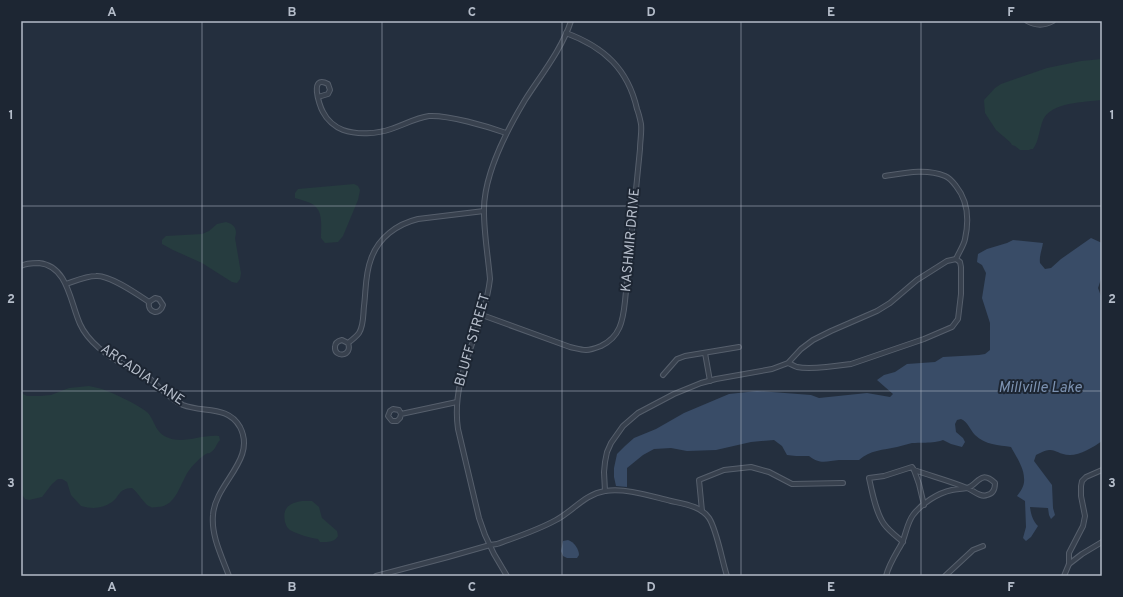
<svg xmlns="http://www.w3.org/2000/svg" width="1123" height="597" font-family="Overpass,sans-serif">
<style>
.green{fill:#263c3f}
.water{fill:#394c67}
.lines{fill:none;stroke-linecap:round;stroke-linejoin:round}
.minor-casing{stroke:#565f6c;stroke-width:6}
.minor{stroke:#38414e;stroke-width:4}
.grid{fill:none;stroke:#b4bcc9;stroke-width:1;stroke-opacity:0.55}
.labels{text-anchor:middle;dominant-baseline:central;stroke-width:4;stroke-linejoin:round;paint-order:stroke}
.street-label{font-size:14px;fill:#b4bcc9;stroke:#1d2633}
.water-label{font-size:15px;font-style:italic;fill:#7c92b1;stroke:#1d2633}
.neatline{fill:none;stroke:#b4bcc9;stroke-width:1.5}
.grid-label{font-size:13px;text-anchor:middle;font-weight:bold;fill:#b4bcc9}
</style>
<rect width="100%" height="100%" fill="#242f3e"/>
<g class="green">
<path d="M1102,59V100C1085,102 1051,102 1043,120C1039,130 1039,141 1033,149H1031L1029,150H1020L1015,146L1012,145L1010,142L996,130L985,113L984,100L995,88L1001,84L1047,68L1081,61Z"/>
<path d="M354,184L358,186L360,190L358,200L343,236L338,242L325,243L321,238C321,229 323,214 316,207C312,202 301,200 295,198V193L298,189Z"/>
<path d="M226,222C234,224 238,229 235,238L241,273L240,279L237,283L232,282L202,263L173,250L162,244V240L166,236L202,234L209,231L217,224Z"/>
<path d="M89,386C92,387 95,387 98,388C108,390 141,406 148,413C156,423 155,433 169,438C184,444 203,434 219,436L220,440C216,444 216,449 211,452C208,455 209,452 206,454C202,456 193,465 190,469C180,482 177,507 157,507C157,507 151,508 151,507C145,506 138,492 132,488C118,489 121,495 112,502C102,509 92,509 81,506L71,495L67,482L62,479H58L52,484L42,497L29,500L25,499L21,493V393L27,396H40L51,395L69,388Z"/>
<path d="M302,501H312L319,507L322,518L337,531L338,536C334,543 327,542 320,542L318,539C310,538 297,534 290,530C287,528 286,525 285,522C282,508 289,503 302,501Z"/>
</g>
<g class="water">
<path d="M1091,238L1102,243V276L1098,288L1102,299V441C1094,447 1080,455 1070,455C1053,454 1056,444 1036,455L1034,461L1052,485L1053,508L1055,515L1051,519L1049,515L1048,508L1030,507C1031,515 1033,521 1038,526L1031,537L1026,541L1023,538L1026,527L1025,501L1017,496C1021,491 1025,485 1024,478C1024,468 1016,456 1011,447C999,445 985,445 975,435C970,430 968,422 961,419L957,420L955,424L956,432L963,438L965,442L962,447L951,444L943,440C931,444 925,442 912,443C907,444 902,446 897,447C883,450 870,450 859,460C852,460 846,460 839,460C827,461 820,465 809,456H796L787,455L782,446L774,440L751,442L716,450L687,451L671,448L654,449L643,455L627,468V487L616,486L614,477V468L617,454L625,446L634,438L656,429L684,413L729,394L757,391L811,395L819,398L867,393L890,397L893,394L877,380L884,375L895,372L907,364L935,362L943,357L979,355L985,354L990,350V323L982,298L986,273L982,265L977,262L978,254L987,249L1007,243L1013,240L1043,243C1042,250 1039,256 1040,263L1045,269L1051,268L1061,259Z"/>
<path d="M568,540C574,542 579,549 579,555L577,558H567L563,556L561,551L563,541Z"/>
</g>
<g class="lines">
<defs>
<g id="minor">
<path d="M1027,21C1036,26 1044,26 1053,21"/>
<path d="M318,97L328,94L330,90L328,84C309,74 319,105 323,112C327,120 335,127 343,130C357,135 377,134 391,129C404,125 415,118 429,116C449,115 486,126 506,133"/>
<path d="M885,176C904,173 926,168 945,176C950,178 953,182 956,186C968,201 969,221 965,239C964,245 959,252 956,259"/>
<path d="M21,266C26,263 33,263 39,263C68,266 70,302 80,324C84,333 91,341 99,348C105,353 113,359 121,363C130,368 139,371 148,377C160,387 168,398 183,405C203,413 228,405 240,427C257,460 215,483 213,515C211,536 222,557 229,576"/>
<path d="M66,284C75,281 86,276 96,276C110,275 137,294 149,302C147,313 160,316 163,305L159,299L155,298L149,302"/>
<path d="M482,315L570,347C575,348 581,350 586,350C591,350 596,348 601,346C620,337 623,321 625,301L640,149C640,141 642,132 641,124C640,119 639,114 637,109C628,69 604,47 566,33"/>
<path d="M348,343C353,357 334,358 335,347C335,343 338,341 342,340L348,343C352,340 356,337 359,333C364,325 363,314 364,306C366,291 365,274 371,259C378,238 397,224 418,219L484,211"/>
<polyline points="705,353 710,381"/>
<polyline points="663,375 677,359 685,356 739,347"/>
<polyline points="401,414 400,418 397,421 392,421 388,416 390,411 393,409 399,410 401,414 457,402"/>
<polyline points="914,470 919,484 924,505"/>
<path d="M605,491L604,472L605,462L607,452L611,443L623,426L638,413L674,394L701,383L716,379L772,369L788,363L801,349L813,340L831,331L877,311L890,303L917,280L947,261L956,259L960,262L961,267V294L958,319L952,327L924,339L851,364C837,366 811,370 797,367C794,366 791,364 788,363"/>
<polyline points="702,511 699,480 724,470 751,467 769,472 792,484 843,483"/>
<polyline points="1069,564 1082,554 1102,542"/>
<path d="M376,576L448,557L490,545L497,544C517,537 538,530 556,520C573,511 585,494 605,491C627,488 650,496 671,501C684,504 701,506 709,518C717,530 722,561 727,576"/>
<path d="M507,576L494,554L485,535L479,518L458,429C450,375 484,331 490,279C488,256 484,234 484,212C483,175 507,130 525,100C541,75 562,49 571,21"/>
<path d="M886,576C889,564 896,554 902,543C906,534 907,523 913,515C922,503 938,493 952,490C957,489 962,489 967,488C978,485 980,469 995,483C995,489 993,494 987,495C980,498 973,490 967,488C950,481 931,476 914,470L912,467L884,476L869,478C872,492 876,513 884,524C889,531 896,536 903,542"/>
<polyline points="945,576 973,550 983,546"/>
<polyline points="1064,576 1069,564 1069,553 1083,526 1085,516 1081,496 1081,486 1082,481 1086,477 1102,470"/>
</g>
</defs>
<use href="#minor" class="minor-casing"/>
<use href="#minor" class="minor"/>
</g>
<path class="grid" d="M202,21V576M382,21V576M562,21V576M741,21V576M921,21V576M21,206H1102M21,391H1102"/>
<g class="labels">
<g class="street-label">
<text transform="translate(631 240) rotate(-85)">KASHMIR DRIVE</text>
<text transform="translate(473 340) rotate(-74)">BLUFF STREET</text>
<text transform="translate(142 375) rotate(34)">ARCADIA LANE</text>
</g>
<g class="water-label">
<text x="1040" y="388">Millville Lake</text>
</g>
</g>
<rect width="1123" height="597" fill="none" stroke="#1d2633" stroke-width="44"/>
<rect x="22" y="22" width="1079" height="553" class="neatline"/>
<g class="grid-label">
<text x="112" y="16">A</text>
<text x="292" y="16">B</text>
<text x="472" y="16">C</text>
<text x="651" y="16">D</text>
<text x="831" y="16">E</text>
<text x="1011" y="16">F</text>
<text x="11" y="119">1</text>
<text x="1112" y="119">1</text>
<text x="11" y="303">2</text>
<text x="1112" y="303">2</text>
<text x="11" y="487">3</text>
<text x="1112" y="487">3</text>
<text x="112" y="591">A</text>
<text x="292" y="591">B</text>
<text x="472" y="591">C</text>
<text x="651" y="591">D</text>
<text x="831" y="591">E</text>
<text x="1011" y="591">F</text>
</g>
</svg>
